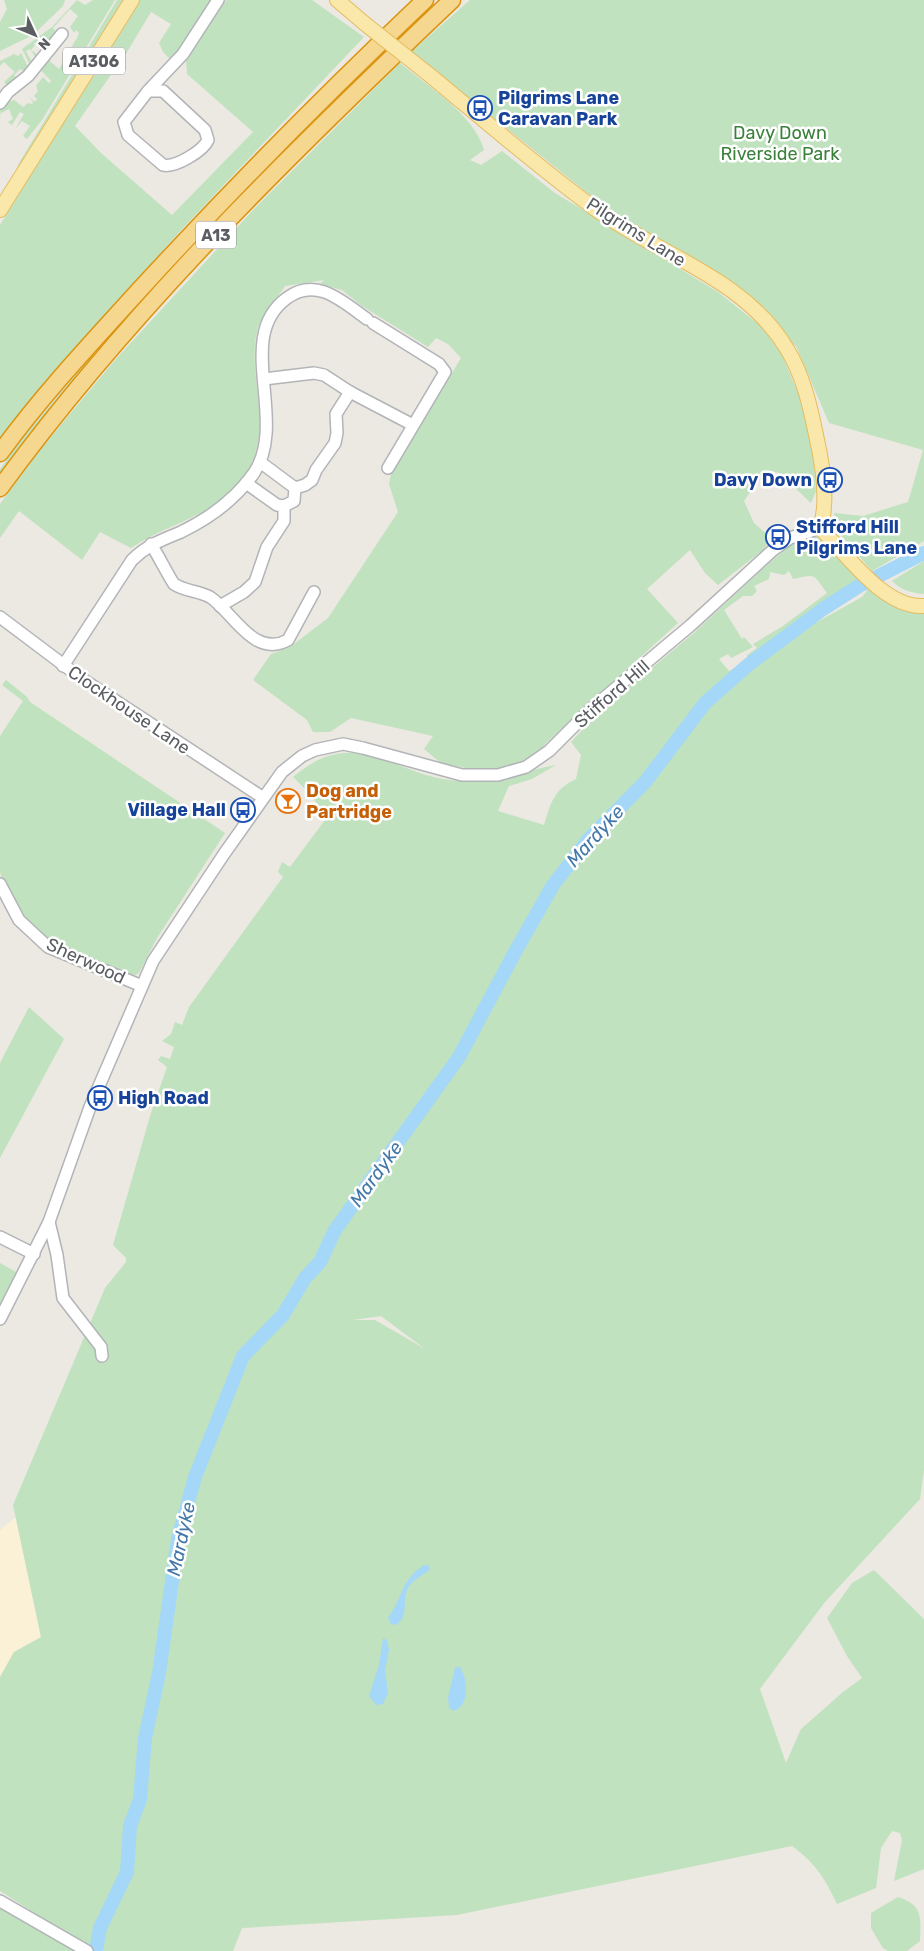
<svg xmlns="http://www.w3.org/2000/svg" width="924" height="1951" font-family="Rubik,sans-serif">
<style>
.commercial{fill:#fbf1d7}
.green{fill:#c0e2bf;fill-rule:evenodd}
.water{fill:#a4d7f8}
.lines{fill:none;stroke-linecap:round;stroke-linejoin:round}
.river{stroke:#a4d7f8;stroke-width:14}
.minor-casing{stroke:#b2b4b8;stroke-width:14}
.major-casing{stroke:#e6bb5f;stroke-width:16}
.highway-casing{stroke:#dc9410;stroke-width:19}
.minor{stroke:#fff;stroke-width:11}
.major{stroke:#f9e8a9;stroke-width:14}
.highway{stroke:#f5d78f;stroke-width:16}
.major-bridge-casing{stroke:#e6bb5f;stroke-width:16;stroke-linecap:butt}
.major-bridge{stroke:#f9e8a9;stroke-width:14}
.labels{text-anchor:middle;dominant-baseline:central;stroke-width:5;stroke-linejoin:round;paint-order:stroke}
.shield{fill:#fff;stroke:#8c8e90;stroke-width:1}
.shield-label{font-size:16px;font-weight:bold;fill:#5a5d61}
.transit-label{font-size:18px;font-weight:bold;fill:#164399;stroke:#fff;text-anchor:start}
.park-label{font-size:18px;fill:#3a803a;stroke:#fff}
.street-label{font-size:18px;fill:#5a5d61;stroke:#fff}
.food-label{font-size:18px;font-weight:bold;fill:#c56008;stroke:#fff;text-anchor:start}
.water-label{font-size:19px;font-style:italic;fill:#4378a8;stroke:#fff}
</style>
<rect width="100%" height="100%" fill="#ebe9e1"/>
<polygon class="commercial" points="16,1517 41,1638 14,1652 0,1677 0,1530"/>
<g class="green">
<polygon points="4,0 65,0 63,6 33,35 0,51 0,22 7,9"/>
<polygon points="77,0 85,5 93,0 115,0 42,120 27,139 23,136 30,126 22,121 15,129 24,114 20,112 12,125 8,122 13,119 9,109 1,113 1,118 0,109 7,98 10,101 14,100 23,107 28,103 32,104 33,102 29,97 35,102 37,99 34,96 38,91 36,86 43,77 49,83 51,81 38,67 46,58 59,69 78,36 79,33 76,30 74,33 70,27 78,16 70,9 53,28 58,33 45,46 39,41 33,44 35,45 31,50 38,55 36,58 30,49 26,51 33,64 31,67 22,49 52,27"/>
<polygon points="117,0 124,0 20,168 18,165"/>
<polygon points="139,0 213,0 171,60 163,52 159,43 171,24 151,12 127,52 75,126 101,153 172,215 253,132 187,74 186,59 226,0 312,0 364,37 183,228 56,369 0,439 0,225"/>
<polygon points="470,0 924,0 924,541 872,571 839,533 834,513 863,516 908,502 923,450 829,423 796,346 600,203 411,52"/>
<polygon points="21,53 29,69 25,72 20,69 14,75 18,79 8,86 4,82 15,72 4,62 0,66 0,61 14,54 18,56"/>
<path d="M400,63C427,86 474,114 484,150L470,160L481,165L502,151L555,193L718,292L762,327L782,355L805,409L813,454L816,491L811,503L779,473L771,471L758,481L744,501L754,523L771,538L763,550L718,585L705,573L690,550L647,589L678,623L546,743L536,757L516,768L491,773L441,763L424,749L433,736L351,718L330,732H313L307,720L253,680L271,654L290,647L328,618L398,512L389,484L391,474L461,358L448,344L436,338L428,347L362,306L342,290L320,284L324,280L285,286C278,297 259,320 257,331C246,385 279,432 240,482C212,517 166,524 131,548L100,532L82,560L19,511L0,538V504L39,451L115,360L255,208Z"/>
<polygon points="121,326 0,476 0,469 22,439 84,365"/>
<path d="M821,536L861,583C822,607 787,637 747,659V655L757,648L753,644L783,626L827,593C812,573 817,574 793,579L789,571L784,575L770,572L769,579L754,586L757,591L752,596H743L724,610L742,639L744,637L753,647L731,658L728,654L719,659L729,671L862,597L870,587L901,610L924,613V1470L920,1499L825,1602L760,1689L786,1763L801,1729L843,1692L862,1678L847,1656L827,1618L852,1583L874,1570L924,1619V1869L894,1881L902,1840L900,1833L892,1831L881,1848L876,1888L837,1904C824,1877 816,1864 792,1846L457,1915L242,1928L233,1951H0V1907L23,1920L30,1910L0,1891V1677L14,1652L41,1637L13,1505L105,1288L126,1262V1258L113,1245L150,1116L167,1067L158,1060L161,1056L170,1059L174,1047L162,1041L171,1034L175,1022L182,1025L189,1007L283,877L278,872L282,862L290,867L325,820C320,802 306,790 293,777C361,719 399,784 469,781C496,780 529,770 556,765L532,779L509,786L498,811L544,825C551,803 553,790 576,779L581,755L571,742L598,713L695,632L767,565L797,540ZM381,1316L425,1349L375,1320H353Z"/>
<path d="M924,561V594C911,593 901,590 892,581Z"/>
<polygon points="6,680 27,697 30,702 225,833 157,938 139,973 133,976 63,949 40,936 23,919 2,881 0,871 0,736 23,701 2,685"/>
<polygon points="29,1007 64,1039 0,1158 0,1063"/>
<polygon points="0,1263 18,1273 0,1309"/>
<path d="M898,1897C923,1905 921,1918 920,1941L907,1951H888L883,1948L871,1928V1913Z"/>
</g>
<g class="water">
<path d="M424,1565L429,1566L430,1569C423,1576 414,1578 408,1588C401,1601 410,1616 396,1625L391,1624L388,1618C403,1598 400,1581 424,1565Z"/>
<polygon points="383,1638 387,1640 389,1650 385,1670 388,1693 383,1704 376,1705 369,1696 379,1665"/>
<path d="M459,1666C468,1677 470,1706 454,1711L449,1708L448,1697L455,1668Z"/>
</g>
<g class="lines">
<polyline class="river" points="96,1951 100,1928 127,1872 130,1826 140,1799 145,1738 159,1673 178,1539 195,1477 243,1356 283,1315 305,1278 320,1262 335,1230 459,1057 515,952 553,885 588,840 646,781 705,703 748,665 823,609 859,586 924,553"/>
<defs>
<g id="minor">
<path d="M148,91H163L205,130L208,140C203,151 175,168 163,165L128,135L124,122L148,91L183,54L218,0"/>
<polyline points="0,103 8,92 28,76 62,34"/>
<polyline points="373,323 439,364 445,372 388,468"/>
<polyline points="264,379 314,373 324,375 350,392 413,425"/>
<polyline points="260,462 295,488"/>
<polyline points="246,483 277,505 284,506"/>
<path d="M151,544C155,550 172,582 174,584C184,591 199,591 210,597C233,612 254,659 288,640L314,592"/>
<polyline points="220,606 244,592 255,582 267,547 284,521 284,506 294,501 295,488 305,485 312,480 316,470 335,443 337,433 336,414 350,392"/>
<polyline points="0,617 81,678 262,797"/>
<path d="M63,666L132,560C147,545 162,540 181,532C210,518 235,500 254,473C289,420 233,337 287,298C317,276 343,302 367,319"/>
<polyline points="0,884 19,920 48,947 142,986"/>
<polyline points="49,1222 57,1255 63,1298 101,1347 102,1356"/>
<polyline points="0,1237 34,1254"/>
<polyline points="0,1319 49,1222 90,1107 153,961 224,854 282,772 302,756 315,750 343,744 363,748 462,775 498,775 526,767 549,751 592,708 691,625 773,550 790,538 820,528"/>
<polyline points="0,1901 87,1951"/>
</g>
<g id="major">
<polyline points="337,0 364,23"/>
<path d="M432,77C485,121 538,167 594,208C657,254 745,278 787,349C803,375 810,405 816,435C822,461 829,502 820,528C846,553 884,609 924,606"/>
<polyline points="0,210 132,0"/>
</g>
<g id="highway">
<path d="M0,453C43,394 94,340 143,286C234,187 328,92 425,0"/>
<path d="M0,488C129,311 293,151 452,0"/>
</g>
</defs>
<use href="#minor" class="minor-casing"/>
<use href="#major" class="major-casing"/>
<use href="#highway" class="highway-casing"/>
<use href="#minor" class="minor"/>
<use href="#major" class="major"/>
<use href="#highway" class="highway"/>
<defs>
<polyline id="major-bridge" points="364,23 432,77"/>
</defs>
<use href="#major-bridge" class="major-bridge-casing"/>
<use href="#major-bridge" class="major-bridge"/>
</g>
<defs>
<symbol id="bus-ring" viewBox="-11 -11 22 22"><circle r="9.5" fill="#fff" stroke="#1a4fb4" stroke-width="1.5"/><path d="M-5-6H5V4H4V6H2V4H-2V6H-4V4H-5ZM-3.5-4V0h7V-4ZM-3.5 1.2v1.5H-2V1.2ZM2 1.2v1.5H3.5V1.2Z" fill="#1a4fb4"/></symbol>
<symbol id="bar-ring" viewBox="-11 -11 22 22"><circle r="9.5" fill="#fff" stroke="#e8710a" stroke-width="1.5"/><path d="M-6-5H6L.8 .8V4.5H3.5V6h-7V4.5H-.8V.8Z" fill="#e8710a"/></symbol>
</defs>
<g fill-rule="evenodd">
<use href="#bus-ring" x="466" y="94" width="28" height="28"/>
<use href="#bus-ring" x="816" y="466" width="28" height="28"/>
<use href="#bus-ring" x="764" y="523" width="28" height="28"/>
<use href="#bar-ring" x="274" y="787" width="28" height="28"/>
<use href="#bus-ring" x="229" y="796" width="28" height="28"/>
<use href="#bus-ring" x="86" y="1084" width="28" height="28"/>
</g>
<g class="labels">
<g class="shield">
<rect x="63" y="47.5" width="62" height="27" rx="4"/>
<rect x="196" y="221.5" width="40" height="27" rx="4"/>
</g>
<g class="shield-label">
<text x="94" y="61">A1306</text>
<text x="216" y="235">A13</text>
</g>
<g class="transit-label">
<text x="498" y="98">Pilgrims Lane<tspan x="498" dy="21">Caravan Park</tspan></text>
<text x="812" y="480" text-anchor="end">Davy Down</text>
<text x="796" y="527">Stifford Hill<tspan x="796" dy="21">Pilgrims Lane</tspan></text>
<text x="226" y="810" text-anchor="end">Village Hall</text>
<text x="118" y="1098">High Road</text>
</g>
<g class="park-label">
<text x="780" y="133">Davy Down<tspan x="780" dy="21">Riverside Park</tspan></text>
</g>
<g class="street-label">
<text transform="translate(636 232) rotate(32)">Pilgrims Lane</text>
<text transform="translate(612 694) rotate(-41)">Stifford Hill</text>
<text transform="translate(129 710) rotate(34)">Clockhouse Lane</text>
<text transform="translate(86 961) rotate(25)">Sherwood</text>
</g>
<g class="food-label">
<text x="306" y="791">Dog and<tspan x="306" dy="21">Partridge</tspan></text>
</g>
<g class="water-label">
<text transform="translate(595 836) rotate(-48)">Mardyke</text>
<text transform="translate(376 1174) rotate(-54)">Mardyke</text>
<text transform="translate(181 1539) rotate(-78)">Mardyke</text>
</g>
</g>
<g transform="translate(35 35) rotate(134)" stroke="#ffffff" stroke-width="4" paint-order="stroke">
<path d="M0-4L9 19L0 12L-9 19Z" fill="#5a5d61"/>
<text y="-8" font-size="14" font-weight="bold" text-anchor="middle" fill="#5a5d61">N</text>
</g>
</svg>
